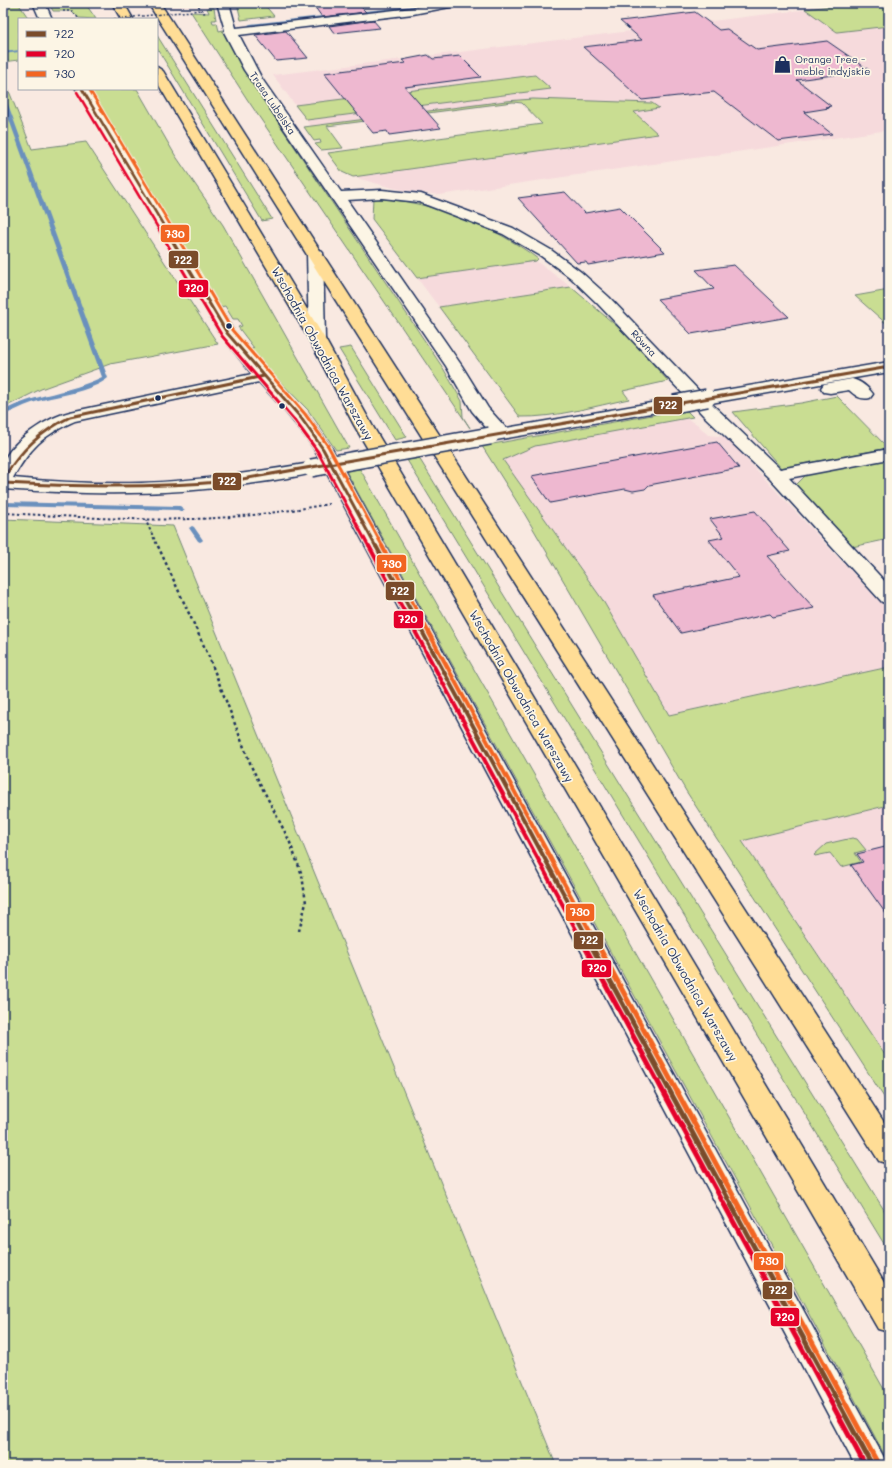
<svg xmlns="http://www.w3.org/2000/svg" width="892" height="1468" font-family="Mali,sans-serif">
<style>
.built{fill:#f6dadc}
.green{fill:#c9dd92;stroke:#728678}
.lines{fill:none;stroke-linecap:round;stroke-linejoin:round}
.stream{fill:#6b90bd;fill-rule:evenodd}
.building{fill:#eeb8d0;stroke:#1b2f5e}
.minor-casing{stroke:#1b2f5e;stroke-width:3}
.highway-casing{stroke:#1b2f5e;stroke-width:3}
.path-far2{stroke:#1b2f5e;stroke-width:1.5;stroke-dasharray:2 2;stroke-linecap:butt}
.path-far1{stroke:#1b2f5e;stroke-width:2;stroke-dasharray:2.5 2.5;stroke-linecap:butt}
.path{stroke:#1b2f5e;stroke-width:2.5;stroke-dasharray:3 3;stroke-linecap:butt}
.minor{fill:#fcf5e5;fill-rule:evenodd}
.highway{fill:#ffdd96;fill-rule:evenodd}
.minor-bridge-casing{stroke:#1b2f5e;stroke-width:20;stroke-linecap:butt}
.path-bridge{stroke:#1b2f5e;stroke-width:1.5;stroke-dasharray:2 2;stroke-linecap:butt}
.minor-bridge{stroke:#fcf5e5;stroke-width:17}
.bus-1-far3-casing{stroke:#fcf5e5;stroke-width:4.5}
.bus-1-far2-casing{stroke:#fcf5e5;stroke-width:5.5}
.bus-1-far1-casing{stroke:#fcf5e5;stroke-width:7}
.bus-1-casing{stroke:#fcf5e5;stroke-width:8}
.bus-2-far3-casing{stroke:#fcf5e5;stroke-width:4.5}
.bus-2-far2-casing{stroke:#fcf5e5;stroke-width:5.5}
.bus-2-far1-casing{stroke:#fcf5e5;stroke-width:7}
.bus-2-casing{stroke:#fcf5e5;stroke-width:8}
.bus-3-far3-casing{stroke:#fcf5e5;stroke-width:4.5}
.bus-3-far2-casing{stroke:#fcf5e5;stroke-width:5.5}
.bus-3-far1-casing{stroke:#fcf5e5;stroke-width:7}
.bus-3-casing{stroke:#fcf5e5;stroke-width:8}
.bus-1-far3{stroke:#7a4b2a;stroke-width:2.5}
.bus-1-far2{stroke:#7a4b2a;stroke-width:3}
.bus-1-far1{stroke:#7a4b2a;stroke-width:4}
.bus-1{stroke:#7a4b2a;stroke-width:5}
.bus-2-far3{stroke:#e4002b;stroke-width:2.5}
.bus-2-far2{stroke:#e4002b;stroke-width:3}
.bus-2-far1{stroke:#e4002b;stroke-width:4}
.bus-2{stroke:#e4002b;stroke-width:5}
.bus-3-far3{stroke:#f26522;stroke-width:2.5}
.bus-3-far2{stroke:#f26522;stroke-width:3}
.bus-3-far1{stroke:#f26522;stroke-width:4}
.bus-3{stroke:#f26522;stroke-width:5}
.bus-dot{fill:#1b2f5e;stroke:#fcf5e5;stroke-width:1.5}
.labels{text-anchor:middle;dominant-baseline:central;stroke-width:3.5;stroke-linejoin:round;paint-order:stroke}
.far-poi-label{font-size:10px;fill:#1b2f5e;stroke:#fcf5e5;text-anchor:start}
.far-street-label{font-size:10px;fill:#1b2f5e;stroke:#fcf5e5}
.street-label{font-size:12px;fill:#1b2f5e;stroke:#fcf5e5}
.line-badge{stroke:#fcf5e5;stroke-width:1.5}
.badge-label{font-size:11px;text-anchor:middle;font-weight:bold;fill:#fff}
</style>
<rect width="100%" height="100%" fill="#f9e9e1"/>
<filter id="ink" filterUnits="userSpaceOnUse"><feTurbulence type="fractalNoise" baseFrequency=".025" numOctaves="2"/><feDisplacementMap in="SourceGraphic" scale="8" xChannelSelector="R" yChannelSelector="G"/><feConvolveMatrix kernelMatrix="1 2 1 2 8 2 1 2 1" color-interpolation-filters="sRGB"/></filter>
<g filter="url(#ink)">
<g class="built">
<polygon points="858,3 889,3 889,130 439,195 397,189 353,177 657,134 542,124 522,103 513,102 312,128 273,75"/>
<polygon points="536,261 571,287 439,307 417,278"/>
<polygon points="686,418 697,424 708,435 726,437 889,612 889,667 669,715 602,599 503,460 535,446"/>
<polygon points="889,805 889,1049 883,1051 742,841"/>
</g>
<g class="green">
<polygon points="3,3 18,3 29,19 19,19 19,60 3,62"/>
<polygon points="49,3 85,3 96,19 79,18 72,11 53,11"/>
<polygon points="237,3 263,3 274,16 241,20"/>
<polygon points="858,3 889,3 889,26 837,32 805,9"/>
<polygon points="207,8 214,8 216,20 212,20 213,23 217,23 219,31 223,30 247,76 443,368 462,401 463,417 470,428 247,99 191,12 209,13"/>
<polygon points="157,35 158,37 272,219 262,221 157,48"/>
<polygon points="535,75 551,89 307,120 295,105"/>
<polygon points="3,76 32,149 86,142 218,344 110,364 41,389 3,408"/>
<polygon points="90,89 137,89 175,155 223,225 349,448 336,450 308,410 249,350 254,348 238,327 242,326 238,319 233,319 225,306 220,307"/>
<polygon points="533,99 652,103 659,108 634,112 658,134 353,177 342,172 328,153 542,124 522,103 513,102 327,126 343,148 321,150 315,144 321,143 320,140 314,141 304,127 506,101"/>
<path d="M373,198C431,201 492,224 538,259L536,261L417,278L372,219Z"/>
<path d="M571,287L626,334L668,381L623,391L629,399C595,406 555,418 520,417L439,307Z"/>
<polygon points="889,290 889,326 855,296"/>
<polygon points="351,347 400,426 407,437 395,440 339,349"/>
<polygon points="837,396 888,448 781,468 733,412 801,403"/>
<polygon points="685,409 693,417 535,446 503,460 602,599 669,715 889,667 889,805 742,841 889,1061 889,1105 686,791 524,513 482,446"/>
<polygon points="419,458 889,1218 889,1252 407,460"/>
<polygon points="889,458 889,539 852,547 796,485 807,474"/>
<polygon points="360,469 889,1398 889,1463 776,1253 346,471"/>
<polygon points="3,519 173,526 556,1465 3,1465"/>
<polygon points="852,838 857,839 866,850 855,853 861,862 841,867 830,853 815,856 814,855 826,844"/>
</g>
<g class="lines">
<g class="stream">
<polygon points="422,5 424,6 423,7 355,14 353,13 355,12"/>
<polygon points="331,15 333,16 333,17 250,26 248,25 250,24"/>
<polygon points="19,50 19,52 3,54 3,52"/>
<path d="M3,95L5,96L108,378C92,392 53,396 32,403C22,406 13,412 3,415V411C34,394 70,393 102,377L3,103Z"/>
<polygon points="3,502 180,506 185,510 182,512 178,510 3,506"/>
<polygon points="192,526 194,527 203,540 202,541 200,542 198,541 189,528"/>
</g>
</g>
<g class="building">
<polygon points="312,3 357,3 366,12 322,17"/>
<polygon points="695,12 719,30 727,29 757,50 827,41 869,70 797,80 831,106 826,107 829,108 804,112 832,134 778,141 714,92 642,100 583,47 642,40 620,21"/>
<polygon points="373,20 380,28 334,33 329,26"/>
<polygon points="286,31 308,58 276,61 255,35"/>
<polygon points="428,55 433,59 460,56 481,77 405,87 441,128 389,135 387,131 373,133 324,73 406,63 402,60"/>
<polygon points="565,192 585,213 620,207 665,252 588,265 586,262 577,263 518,198"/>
<polygon points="734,265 789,317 691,334 657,299 714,289 696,270"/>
<polygon points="717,442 739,468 649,485 645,489 633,491 625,489 550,503 531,476"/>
<polygon points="755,511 790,551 767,556 814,608 773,617 770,614 681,633 653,595 739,577 709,540 724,537 710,519"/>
<polygon points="889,846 889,918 851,865 863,862 857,854"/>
</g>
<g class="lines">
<defs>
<g id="minor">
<polygon points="33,3 45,3 52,19 40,19"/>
<polygon points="217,3 229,3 236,28 413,8 437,3 461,3 455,6 413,14 239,35 262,79 341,192 382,190 421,194 513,228 551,250 581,272 609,297 702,394 889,362 889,372 711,403 780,469 889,449 889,459 789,478 889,586 889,604 882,602 770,479 703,415 597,303 571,278 541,256 503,234 419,202 382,198 347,200 462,366 488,408 506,428 674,399 680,400 683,404 680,408 674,409 490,441 484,440 481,436 484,432 489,431 472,411 446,366 244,70 224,32 225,30"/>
<path d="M76,89H88L234,331L307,415L332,449L888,1465H855L314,449C298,425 279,404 259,382L75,421C43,435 30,448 13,478C55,482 98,484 141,483C198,481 255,472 311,463L317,464L320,468L317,472C297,477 275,480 255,483C167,496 91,495 3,489C3,481 1,471 3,464C10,441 48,417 70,412L252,374L219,333Z"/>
<polygon points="315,248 320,250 323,253 325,339 323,342 317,344 311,342 309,339 307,253 310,250"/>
<path d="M852,379C860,381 868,387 873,394L870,398C860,400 856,396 849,390L830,393L824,392L821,388L824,384Z"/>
</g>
<g id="highway">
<polygon points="112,3 124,3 133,19 121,19"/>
<polygon points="148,3 160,3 889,1130 889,1164 879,1161"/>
<polygon points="157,67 163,71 325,339 372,425 889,1291 889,1332 878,1329 354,425 309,339 157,82"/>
</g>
</defs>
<use href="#minor" class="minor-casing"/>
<use href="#highway" class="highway-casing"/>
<g class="path-far2">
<polyline points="196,3 204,13 207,12"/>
<polyline points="63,11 72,11 79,19"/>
</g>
<g class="path-far1">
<path d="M3,513C65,516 128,521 191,519C237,518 283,512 329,504"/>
<polyline points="145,519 158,547"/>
</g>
<polyline class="path" points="158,546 209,657 252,768 289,840 302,875 306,903 299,931"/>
<use href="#minor" class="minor"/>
<use href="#highway" class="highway"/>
<defs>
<g id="minor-bridge">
<polyline points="674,404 707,398"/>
<polyline points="311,468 490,436"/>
</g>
</defs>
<use href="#minor-bridge" class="minor-bridge-casing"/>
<polyline class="path-bridge" points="114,19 201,10"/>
<use href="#minor-bridge" class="minor-bridge"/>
<defs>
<polyline id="bus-1-far3" points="82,89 171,238"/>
<g id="bus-1-far2">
<polyline points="170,237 227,333 301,418 323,449 376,547"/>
<path d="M3,479C21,450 40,432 70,417L264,376"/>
<path d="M3,483C79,487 155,488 231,481L889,367"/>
</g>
<polyline id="bus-1-far1" points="376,546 593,948"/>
<polyline id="bus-1" points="592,947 872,1465"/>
<polyline id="bus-2-far3" points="77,92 164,238"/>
<polyline id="bus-2-far2" points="163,237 222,336 296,422 318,452 369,547"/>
<polyline id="bus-2-far1" points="369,546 586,948"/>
<polyline id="bus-2" points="585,947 865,1465"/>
<polyline id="bus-3-far3" points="89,89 178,238"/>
<polyline id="bus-3-far2" points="177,237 232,330 305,414 328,446 383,547"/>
<polyline id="bus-3-far1" points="382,546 599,948"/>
<polyline id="bus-3" points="599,947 877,1462"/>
</defs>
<use href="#bus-1-far3" class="bus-1-far3-casing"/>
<use href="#bus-1-far2" class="bus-1-far2-casing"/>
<use href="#bus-1-far1" class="bus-1-far1-casing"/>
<use href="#bus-1" class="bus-1-casing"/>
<use href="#bus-2-far3" class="bus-2-far3-casing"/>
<use href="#bus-2-far2" class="bus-2-far2-casing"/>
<use href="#bus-2-far1" class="bus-2-far1-casing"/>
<use href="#bus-2" class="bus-2-casing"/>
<use href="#bus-3-far3" class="bus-3-far3-casing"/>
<use href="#bus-3-far2" class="bus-3-far2-casing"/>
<use href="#bus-3-far1" class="bus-3-far1-casing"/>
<use href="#bus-3" class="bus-3-casing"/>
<use href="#bus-1-far3" class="bus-1-far3"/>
<use href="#bus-1-far2" class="bus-1-far2"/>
<use href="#bus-1-far1" class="bus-1-far1"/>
<use href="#bus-1" class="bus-1"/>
<use href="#bus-2-far3" class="bus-2-far3"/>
<use href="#bus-2-far2" class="bus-2-far2"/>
<use href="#bus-2-far1" class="bus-2-far1"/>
<use href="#bus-2" class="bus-2"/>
<use href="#bus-3-far3" class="bus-3-far3"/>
<use href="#bus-3-far2" class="bus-3-far2"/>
<use href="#bus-3-far1" class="bus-3-far1"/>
<use href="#bus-3" class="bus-3"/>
</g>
</g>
<defs>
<symbol id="shop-bare" viewBox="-9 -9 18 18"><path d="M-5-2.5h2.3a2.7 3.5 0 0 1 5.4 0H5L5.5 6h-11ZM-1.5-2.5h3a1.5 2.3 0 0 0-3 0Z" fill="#1b2f5e" stroke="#fcf5e5" stroke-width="2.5" paint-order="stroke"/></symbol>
</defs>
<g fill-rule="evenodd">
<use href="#shop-bare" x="770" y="52" width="25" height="25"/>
</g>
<g class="bus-dot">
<circle cx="229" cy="326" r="3.5"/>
<circle cx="158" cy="398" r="3.5"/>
<circle cx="282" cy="406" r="3.5"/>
</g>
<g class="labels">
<g class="far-poi-label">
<text x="795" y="59">Orange Tree -<tspan x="795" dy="12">meble indyjskie</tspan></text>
</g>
<g class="far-street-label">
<text transform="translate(273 103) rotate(56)">Trasa Lubelska</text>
<text transform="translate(644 343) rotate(47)">Równa</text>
</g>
<g class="street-label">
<text transform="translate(323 353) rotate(61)">Wschodnia Obwodnica Warszawy</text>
<text transform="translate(522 696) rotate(60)">Wschodnia Obwodnica Warszawy</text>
<text transform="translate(686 975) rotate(60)">Wschodnia Obwodnica Warszawy</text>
</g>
</g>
<g class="line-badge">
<rect x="160" y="224" width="30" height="19" rx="4" fill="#f26522"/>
<rect x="168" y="250" width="31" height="19" rx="4" fill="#7a4b2a"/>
<rect x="178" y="279" width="31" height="19" rx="4" fill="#e4002b"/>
<rect x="653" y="396" width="30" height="19" rx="4" fill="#7a4b2a"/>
<rect x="212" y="472" width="30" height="19" rx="4" fill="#7a4b2a"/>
<rect x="376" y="554" width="31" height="19" rx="4" fill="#f26522"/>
<rect x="385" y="581" width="30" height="20" rx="4" fill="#7a4b2a"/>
<rect x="393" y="610" width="31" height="19" rx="4" fill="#e4002b"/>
<rect x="565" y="903" width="30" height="19" rx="4" fill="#f26522"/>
<rect x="573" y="931" width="31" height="19" rx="4" fill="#7a4b2a"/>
<rect x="581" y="959" width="31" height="19" rx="4" fill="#e4002b"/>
<rect x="753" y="1252" width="31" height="19" rx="4" fill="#f26522"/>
<rect x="762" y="1281" width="31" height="19" rx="4" fill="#7a4b2a"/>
<rect x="770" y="1307" width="30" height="20" rx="4" fill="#e4002b"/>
</g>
<g class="badge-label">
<text x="175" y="238">730</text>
<text x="183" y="264">722</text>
<text x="194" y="292">720</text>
<text x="668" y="409">722</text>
<text x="227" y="485">722</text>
<text x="392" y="568">730</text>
<text x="400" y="595">722</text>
<text x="408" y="623">720</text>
<text x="580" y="916">730</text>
<text x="589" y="944">722</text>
<text x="597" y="972">720</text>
<text x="769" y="1265">730</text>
<text x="778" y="1294">722</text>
<text x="785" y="1321">720</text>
</g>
<rect width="892" height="1468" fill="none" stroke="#fcf5e5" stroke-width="16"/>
<rect x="8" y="8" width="876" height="1452" fill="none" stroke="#1b2f5e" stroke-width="1.5" filter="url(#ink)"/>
<rect x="18" y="18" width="140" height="72" fill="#fcf5e5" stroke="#a2a6af"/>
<rect x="26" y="31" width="20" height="6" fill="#7a4b2a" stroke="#a2a6af"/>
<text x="54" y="38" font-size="12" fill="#1b2f5e">722</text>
<rect x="26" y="51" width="20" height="6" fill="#e4002b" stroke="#a2a6af"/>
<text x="54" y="58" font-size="12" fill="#1b2f5e">720</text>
<rect x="26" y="71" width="20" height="6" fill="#f26522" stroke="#a2a6af"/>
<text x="54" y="78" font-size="12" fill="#1b2f5e">730</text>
</svg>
